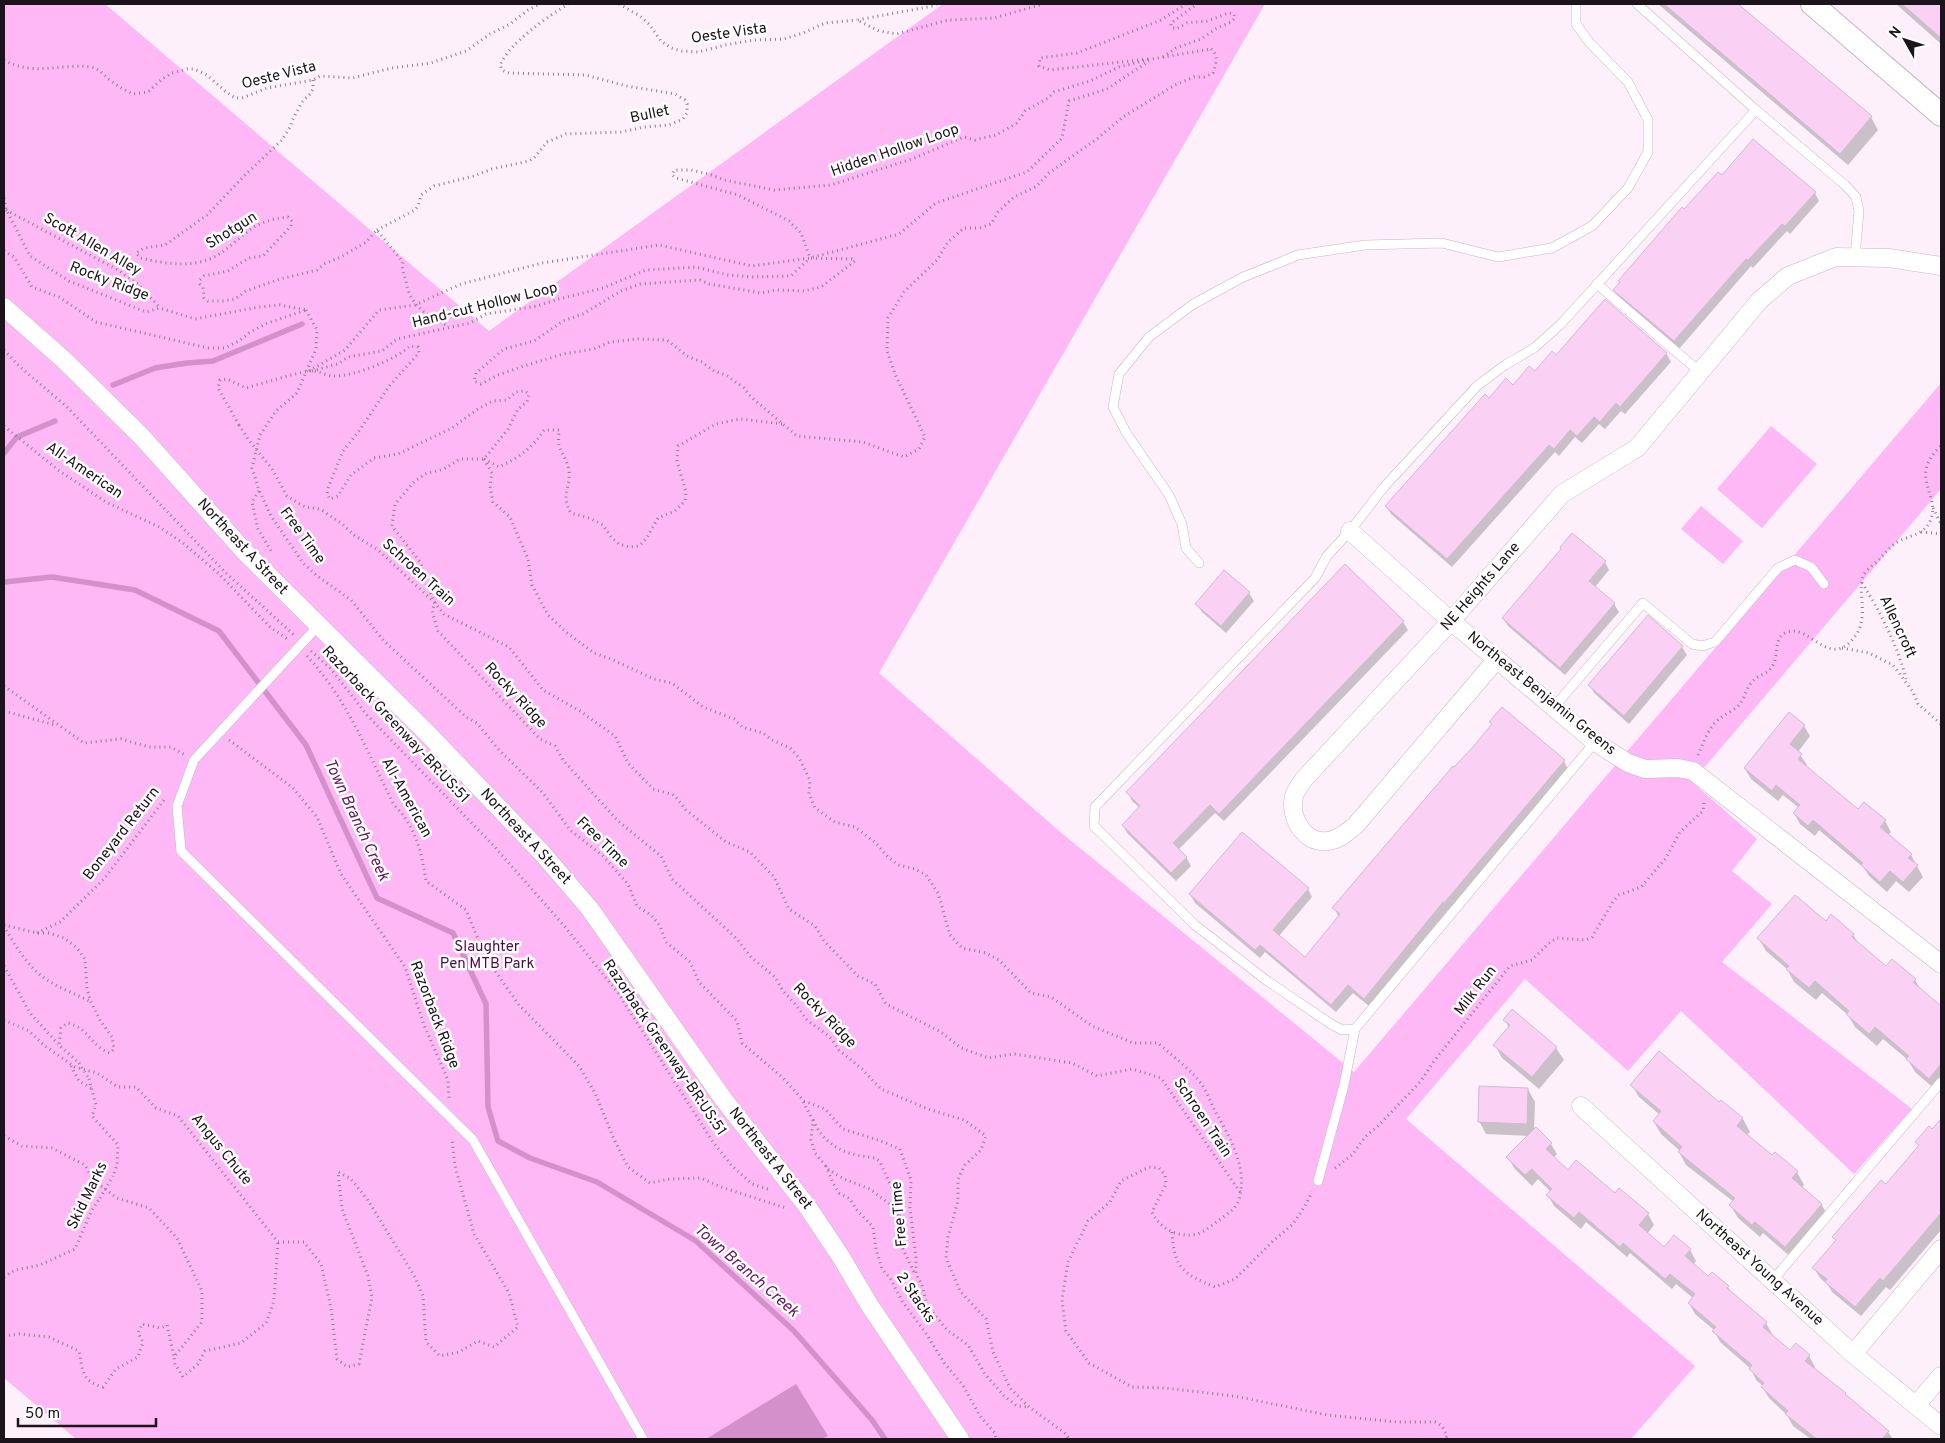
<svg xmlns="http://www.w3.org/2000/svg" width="1945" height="1443" font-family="Overpass,sans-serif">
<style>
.green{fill:#fdb8f5}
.water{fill:#d390cb}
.shadow{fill:#0003}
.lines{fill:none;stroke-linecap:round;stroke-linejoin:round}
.stream{stroke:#d390cb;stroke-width:5.5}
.building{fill:#fad0f4;stroke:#d0bbcd}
.service-casing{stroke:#c9b4c6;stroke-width:10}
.minor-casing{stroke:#c9b4c6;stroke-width:19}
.tertiary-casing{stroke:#c9b4c6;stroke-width:24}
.path{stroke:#8c818a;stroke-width:3;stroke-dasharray:1 4;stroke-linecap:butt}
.service{stroke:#fff;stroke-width:9}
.minor{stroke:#fff;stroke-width:18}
.tertiary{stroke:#fff;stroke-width:22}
.path-bridge{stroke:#8c818a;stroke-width:3;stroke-dasharray:1 4;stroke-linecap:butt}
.labels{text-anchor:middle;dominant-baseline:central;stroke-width:5;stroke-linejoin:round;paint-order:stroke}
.street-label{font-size:15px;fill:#1c141b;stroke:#fff}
.park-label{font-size:15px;fill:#490e46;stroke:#fff}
.water-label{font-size:16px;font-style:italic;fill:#651660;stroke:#fff}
</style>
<rect width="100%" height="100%" fill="#fdf0fb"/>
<g class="green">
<polygon points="4,4 105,4 489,331 943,4 1265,4 879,673 1059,831 1354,1072 1941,383 1941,489 1692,782 1757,839 1732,871 1772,904 1722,962 1912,1109 1854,1174 1681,1011 1628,1071 1525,979 1406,1119 1695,1366 1631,1439 76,1439 4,1378"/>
<polygon points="1771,426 1817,464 1762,528 1717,489"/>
<polygon points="1701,506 1743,541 1723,564 1681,529"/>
</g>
<polygon class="water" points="796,1384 828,1436 822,1439 706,1439"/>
<g class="shadow">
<polygon points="1658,4 1738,4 1871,117 1878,130 1848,165"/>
<polygon points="1896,4 1941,4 1941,44"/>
<polygon points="1815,193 1819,201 1790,234 1787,231 1753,268 1751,266 1679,349 1619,298 1615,290 1684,210"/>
<polygon points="1666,353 1671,362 1625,414 1621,411 1605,429 1599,424 1582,443 1575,437 1559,456 1555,452 1452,567 1391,514 1386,506 1489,400 1535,373 1556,357"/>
<polygon points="1605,562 1609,570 1595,587 1614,604 1619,612 1565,675 1508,626 1503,618"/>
<polygon points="1249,593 1254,601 1226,633 1202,612 1197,604"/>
<polygon points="1403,622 1408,630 1224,821 1215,813 1178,850 1186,857 1191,866 1176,881 1128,834 1123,826 1140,808 1132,801 1128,792"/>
<polygon points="1682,647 1687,655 1629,724 1594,693 1590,685"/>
<polygon points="1804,726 1810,736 1798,752 1807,765 1806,767 1858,811 1885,821 1891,832 1888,835 1911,855 1923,877 1909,892 1896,881 1887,892 1869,876 1864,868 1819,830 1815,836 1800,824 1794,813 1799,808 1783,795 1778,801 1751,779 1745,769"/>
<polygon points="1564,761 1568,769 1449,910 1448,910 1369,1006 1353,993 1336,1012 1265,952 1260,958 1195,903 1190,894 1308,889 1312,897 1279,936 1305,959 1339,917 1334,908"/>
<polygon points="1826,923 1853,935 1859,944 1887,968 1915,980 1921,990 1941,1008 1941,1085 1937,1091 1915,1072 1908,1060 1883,1039 1877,1046 1855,1027 1848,1015 1822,993 1816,1000 1794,982 1787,969 1766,951 1759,939"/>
<polygon points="1505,1020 1556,1048 1564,1060 1539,1089 1502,1058 1495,1045 1509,1028"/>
<polygon points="1632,1085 1719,1104 1721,1101 1743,1119 1750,1132 1747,1135 1772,1157 1797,1172 1804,1185 1802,1187 1821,1204 1829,1217 1793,1259 1763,1233 1760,1237 1738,1218 1731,1206 1734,1202 1686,1165 1679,1152 1680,1151 1661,1134 1654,1122 1660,1115 1639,1097"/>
<polygon points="1528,1089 1535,1102 1534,1131 1551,1144 1557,1154 1553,1158 1568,1172 1648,1214 1654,1225 1647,1234 1664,1249 1690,1250 1696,1261 1693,1265 1708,1278 1713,1273 1728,1287 1733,1295 1766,1323 1772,1334 1771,1336 1790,1351 1809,1356 1815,1367 1813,1369 1845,1393 1848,1397 1888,1432 1893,1439 1811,1439 1793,1426 1787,1415 1769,1398 1762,1387 1763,1386 1756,1380 1751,1369 1720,1342 1714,1330 1695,1314 1689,1303 1693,1298 1676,1284 1672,1289 1630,1253 1627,1257 1586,1222 1581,1229 1554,1206 1548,1195 1551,1192 1538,1179 1532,1186 1514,1168 1508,1157 1529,1136 1486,1134 1479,1121"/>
<polygon points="1941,1121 1941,1230 1890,1290 1886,1287 1861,1316 1832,1292 1828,1285 1820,1278 1814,1268 1836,1241 1834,1238 1886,1186 1919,1147 1917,1142 1933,1131"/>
</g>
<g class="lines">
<g class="stream">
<polyline points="113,385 155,368 187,363 213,361 302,324"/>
<polyline points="4,453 17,437 55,421"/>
<polyline points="4,582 52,577 135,590 219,631 306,745 377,898 453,933 486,1004 488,1107 498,1141 530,1158 597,1182 696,1241 794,1331 872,1420 885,1439"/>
</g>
</g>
<g class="building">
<polygon points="1664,4 1738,4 1872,116 1840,154"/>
<polygon points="1902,4 1941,4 1941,38"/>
<polygon points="1753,139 1816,192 1785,226 1782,224 1748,260 1746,259 1674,341 1613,290 1620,282 1618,281 1682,207 1684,209 1718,172 1722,175"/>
<polygon points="1605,299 1667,353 1620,407 1616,403 1600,422 1594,417 1577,436 1570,430 1554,449 1549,445 1447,559 1385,506 1485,394 1489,398 1506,378 1513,385 1529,366 1535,371 1552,351 1556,355"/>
<polygon points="1572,533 1606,561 1589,581 1615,603 1560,668 1502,618 1561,549 1560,547"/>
<polygon points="1345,564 1404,621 1219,814 1210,805 1173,843 1187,857 1171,873 1122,825 1140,806 1126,792"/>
<polygon points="1224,570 1250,592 1221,626 1195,604"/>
<polygon points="1648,615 1683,646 1624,716 1588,685"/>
<polygon points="1502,707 1565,760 1444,903 1443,902 1364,999 1348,985 1331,1005 1260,945 1255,950 1189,894 1242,832 1309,888 1273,930 1305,957 1340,914 1332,908 1453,766 1454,767 1472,748 1492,724 1489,722"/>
<polygon points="1789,712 1805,725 1790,744 1802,754 1798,759 1858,809 1864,802 1886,820 1880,827 1912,854 1908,858 1918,865 1903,882 1890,871 1880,882 1861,865 1863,863 1813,820 1808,826 1793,813 1800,805 1776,785 1772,791 1744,768"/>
<polygon points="1795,895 1826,921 1831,914 1854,934 1852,937 1886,966 1892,959 1916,979 1913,982 1941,1006 1941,1064 1929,1079 1906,1059 1909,1056 1875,1027 1869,1034 1846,1014 1849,1011 1815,981 1809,988 1786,969 1789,966 1757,938"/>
<polygon points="1512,1009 1557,1047 1532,1077 1493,1045 1510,1025 1503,1020"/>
<polygon points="1659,1051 1719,1102 1721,1100 1743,1118 1737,1126 1772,1155 1775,1152 1798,1171 1792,1178 1822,1204 1785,1247 1755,1222 1752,1225 1729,1205 1735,1198 1678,1152 1682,1147 1653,1121 1661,1111 1630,1085"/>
<polygon points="1479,1086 1528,1088 1527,1124 1478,1122"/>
<polygon points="1941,1119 1941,1213 1883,1281 1880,1278 1855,1307 1825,1282 1827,1279 1812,1268 1836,1240 1832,1237 1881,1180 1886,1184 1919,1145 1915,1142 1929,1126 1932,1129"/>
<polygon points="1536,1127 1552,1143 1546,1149 1568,1170 1576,1160 1615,1193 1619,1188 1649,1213 1639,1225 1664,1247 1674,1235 1691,1249 1685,1256 1708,1276 1712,1272 1729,1286 1727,1288 1767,1322 1763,1327 1790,1350 1796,1343 1810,1355 1805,1361 1846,1393 1845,1394 1889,1431 1882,1439 1817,1439 1785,1414 1788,1411 1761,1387 1764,1383 1749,1369 1752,1365 1712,1331 1716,1327 1688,1303 1695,1294 1670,1274 1665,1279 1623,1243 1620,1247 1579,1212 1574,1218 1546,1195 1552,1189 1532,1169 1525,1175 1506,1157"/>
</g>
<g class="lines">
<defs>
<g id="service">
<polyline points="1637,4 1756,110 1845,185 1856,197 1859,211 1855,257"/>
<polyline points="1597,284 1700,372"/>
<polyline points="1199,563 1186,548 1182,524 1169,495 1127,434 1113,407 1119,374 1149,337 1192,305 1241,278 1298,255 1365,245 1442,243 1498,257 1552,248 1592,226 1628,188 1648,152 1648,120 1628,82 1589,42 1576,24 1576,4"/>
<polyline points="318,626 194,760 177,806 181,851 473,1140 643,1439"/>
<polyline points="1554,707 1643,603 1692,644 1702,646 1715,642 1778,568 1795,560 1811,567 1824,584"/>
<polyline points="1595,742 1355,1029 1342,1030 1331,1024 1266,980 1195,925 1094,826 1095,807 1315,578 1327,556 1350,531 1384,487 1477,386 1505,365 1534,348 1560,325 1756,110"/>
<polyline points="1318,1181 1344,1085 1355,1029"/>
<polyline points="1772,1281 1941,1082"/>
</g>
<g id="minor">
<polyline points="4,307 64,360 142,437 245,552 430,736 542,853 590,909 724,1100 807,1206 841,1257 870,1306 960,1439"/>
<polyline points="1350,531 1451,621 1595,742 1628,763 1645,769 1678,768 1693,771 1941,964"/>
<path d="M1497,659L1355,826C1347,832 1339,840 1328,841C1303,844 1289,816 1294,796C1296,790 1301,784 1304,779L1451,621L1562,494L1637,448L1760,300L1788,276L1836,257L1889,258L1941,266"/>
<polyline points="1581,1106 1853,1354 1941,1426"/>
<polyline points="1853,1354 1941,1249"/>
<polyline points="1916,1405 1941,1376"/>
</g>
<polyline id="tertiary" points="1812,4 1941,115"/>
</defs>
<use href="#service" class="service-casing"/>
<use href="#minor" class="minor-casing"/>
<use href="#tertiary" class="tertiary-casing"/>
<g class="path">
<polyline points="619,4 640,16 649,24 661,41 671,48 682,51 699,52 725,45 754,40 784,39 803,33 825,23 857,20"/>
<polyline points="937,4 933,6 857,20 879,31 897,34 948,20 994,18 1043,4"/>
<path d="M1211,49C1219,56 1216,64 1213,73L1204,77H1194L1175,85L1123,117L1098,138L1049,173L1037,186L1014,197L998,212L991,224L980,228H964L948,242L937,260L904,292L888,318L887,351L895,374L925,437L919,449L904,457L863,442L797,436L751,397L744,388L726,375L714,371L702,362L687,356L667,340L638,339L610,342L594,349L563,354L524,366L498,375L481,384L474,381L476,373L504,349L534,341L563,321L583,314L621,291L640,284L700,280L709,284L761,293L777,290L804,291L821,287L855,261L852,259L810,258L801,233L789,221L738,195L676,178L672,175L674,170H691L712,175L724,180L774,190L831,185L912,159L964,137L975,140L996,135L1017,123L1025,111L1048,98L1054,92L1090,81L1119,67L1152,59Z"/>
<polyline points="1163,57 1176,48 1201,39 1217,28 1231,22 1235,18 1234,14 1229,13 1207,21 1187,23 1176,29 1171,27 1171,23 1197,4"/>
<polyline points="1148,59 1050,70 1039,66 1040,58 1077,53 1161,20 1186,4"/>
<path d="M4,60C33,77 61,63 91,67C100,69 103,75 110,80C117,86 125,90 133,94L148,92L162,79L172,73L187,69H194L207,75L225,91L235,98H242L267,88L313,80L320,76L352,78L392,68L431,63L466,51L490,34L510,24L528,10L540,4"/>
<path d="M313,80V89L310,94L302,102L292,121L291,126L281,141L246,174L207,215L165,245L144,248L136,253L140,258C163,263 187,268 210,259C226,252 239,237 254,227C264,221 277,218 288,217L292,221L291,226L263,256L249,258L228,271L204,276L200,280V284L203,287L204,298L208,301H223L235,299L246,291L280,279L317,270L324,264L341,257L366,242L377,230L403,262C401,269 404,273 406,281C410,307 428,316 449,327"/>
<polyline points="4,198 6,209 30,256 69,281 146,312 160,308 195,319 259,307 280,305 306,310"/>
<polyline points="6,210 118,270 139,285 160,308"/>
<path d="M377,230L415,210L418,206L421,195L434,186L474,176L492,169L529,161L534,158L547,142L566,134L621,132L644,127L669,125L683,119L687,113V104L685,100L675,94L627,86L585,75L509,73L502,70L500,65C509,43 549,16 568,4"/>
<polyline points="4,251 14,257 32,287 59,297 96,322 208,348 225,348 239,341 249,333 265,324 306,310"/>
<polyline points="306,310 317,330 316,349 297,393 276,411 260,435 252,468 259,490 271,516 303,563 316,575 351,600 384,641 466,717 477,723 499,750 543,793 570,830 603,856 628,884 637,906 651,915 660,926 666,942 690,962 699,982 737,1021 742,1043 782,1077 804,1101 825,1109 843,1129 881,1141 900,1149 911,1180 910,1208 916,1258 916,1274 922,1285 927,1305 947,1330 968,1345 985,1374 1004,1396 1017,1406 1029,1407"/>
<polyline points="4,350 20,367 66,406 225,572 294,635"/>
<polyline points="309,371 345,350 379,310 415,305 461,284 542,263 659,245 752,266 810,258 899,234 936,203 1027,172 1062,138 1069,101 1107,89 1149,61"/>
<polyline points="312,371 338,364 348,357 382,351 397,339 470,323 486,314 537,306 559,299 603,288 646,270 696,267 728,275 752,277 791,276 809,259"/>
<path d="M239,425L218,388L220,380L227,379L246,388C267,382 288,375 309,371C317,370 325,375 332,376C353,377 395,360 410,346L418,347L419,353L390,385L359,431L343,451L328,488L327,494L330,499L338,496L351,475L374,458L398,454L452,428L476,410L493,401L507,400L516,392L525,391L529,394L527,402L518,409L508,429L484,459H460L444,469L425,474L414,482L395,504L392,526L421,563L423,576L435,603L432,611L438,631L540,739L555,746L563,760L618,821L661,856L672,879L737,939L751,957L775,977L783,991L796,1005L807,1020L830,1037L839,1050L862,1069L881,1089L928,1109L964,1120L986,1136L981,1150L965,1165L958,1179V1201L948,1237L946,1258L960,1291L986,1319L993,1352L1010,1388L1029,1407L1066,1434L1069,1439"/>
<polyline points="4,426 58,470 106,502 159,527 183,543 218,573 271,628 289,640"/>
<path d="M484,459L492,473L490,486L493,502L510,517L528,559L532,585L548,615L566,632L594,653L611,659L654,679L672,683L703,707L734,719L742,727L763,733L772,740L790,748L799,758L810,780L809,794L815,808L835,822L855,827L876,843L886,855L898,865L915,869L926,875L938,893L950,935L962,948L986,953L999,960L1031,993L1051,997L1092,1026L1133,1043H1158C1170,1054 1194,1072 1202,1085C1207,1092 1210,1101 1214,1109C1229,1136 1250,1170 1238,1202C1235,1209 1228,1213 1222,1218C1215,1223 1208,1229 1200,1233C1182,1240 1159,1229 1152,1212L1166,1184L1165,1175L1159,1168L1149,1167L1121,1181L1110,1202L1088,1221L1068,1262L1062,1300L1066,1331L1089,1363L1132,1387L1165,1388L1234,1396L1327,1415L1397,1422H1435L1442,1426L1447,1435L1446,1439"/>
<path d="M484,459L499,467C518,458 533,448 544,430H559C559,434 558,441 559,445C562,455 568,461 569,471C571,488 560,495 571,513L589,518L603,525L611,537L619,544L629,547L639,546L646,539L658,518L675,511L685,501L686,492L677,461L678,446L716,424L740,419L783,424"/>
<polyline points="272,469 287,496 305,507 320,509 341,523 354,535 378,550 435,603 444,614 509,647 543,690 580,711 615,736 628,763 653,789 674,795 686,810 726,842 750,852 774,877 789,909 815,926 824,941 858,976 875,984 886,1004 941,1032 961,1048 989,1058 1014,1054 1072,1063 1097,1076 1132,1069 1161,1078 1240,1192"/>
<polyline points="259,491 252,502 258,529 271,551"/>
<polyline points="1933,508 1941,524"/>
<polyline points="1921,532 1941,534"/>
<path d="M1862,583C1880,611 1898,647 1906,679"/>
<polyline points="1842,648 1869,653 1893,665 1913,692 1918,704 1941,724"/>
<polyline points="311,651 331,669 367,715 493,845 566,928 618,993 713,1142 732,1166 752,1184 771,1190"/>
<path d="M307,656C347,699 368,753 394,805C415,825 422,853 426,881L466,910L486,958L519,1005L579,1066L595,1093L613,1137L628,1167L650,1183L670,1179L701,1178L721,1187L786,1208"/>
<polyline points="4,686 84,743 121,739 149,747 171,747 185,755"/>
<polyline points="4,711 55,725"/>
<polyline points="229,740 293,788 317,817 341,874 405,967 424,1025 448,1080 449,1098"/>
<path d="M1698,755C1704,742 1708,728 1719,719C1725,714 1735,710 1740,704C1745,697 1747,686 1753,681C1759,674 1768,675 1773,665C1779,655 1773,637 1787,632C1811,624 1830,672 1856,635C1870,615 1855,586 1865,573C1867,570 1870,568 1873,565C1883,557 1889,546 1901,540C1913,535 1926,533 1931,519C1940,494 1908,476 1941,446"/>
<path d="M4,925L37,933H49L64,938L77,948L85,959L87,989L91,1002L100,1020L112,1037L114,1049L110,1053C91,1047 89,1027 67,1023L61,1028L59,1045L79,1063"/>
<path d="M4,926C15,946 31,972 52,983C64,990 78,995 91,1002"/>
<polyline points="37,933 60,922 104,879 164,800"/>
<polyline points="4,966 30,1013 58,1044"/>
<polyline points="4,1020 29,1031 45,1046 75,1067 97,1073 118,1087 136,1087 156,1108 178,1116 278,1242"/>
<polyline points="71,1066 79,1081 91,1088"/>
<polyline points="89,1079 96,1105 92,1116 118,1145 117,1165 113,1176"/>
<polyline points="803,1102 813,1120 811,1140 815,1153 829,1170 844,1179 870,1189 896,1209 902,1235 901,1245 915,1274"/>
<path d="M813,1120C822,1141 840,1153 862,1156C870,1158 874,1156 880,1162L900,1206L899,1222"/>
<polyline points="4,1136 22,1146 52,1148 85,1165 93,1180 117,1198 149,1208 177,1238 202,1291 202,1322 174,1357 175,1364 183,1377 198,1364 205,1351 241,1343 266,1323 274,1301 278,1242"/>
<polyline points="826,1166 833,1183 839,1193 850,1199 856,1209 873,1227 876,1249 882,1269 890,1278 902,1301 927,1335 945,1364 962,1384 980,1416 995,1433 996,1439"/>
<polyline points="1335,1168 1352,1155 1365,1137 1378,1126 1421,1081 1434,1061 1510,966 1532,960 1548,944 1557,938 1586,940 1592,937 1614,900 1619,895 1641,887 1666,858 1680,832 1703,811 1704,802"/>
<path d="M1172,1232C1174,1268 1183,1274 1215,1287L1235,1279L1272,1242L1293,1224L1305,1206L1312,1192"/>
<polyline points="278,1242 304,1242 321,1264 331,1308 337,1359 347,1367 359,1364 372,1297 368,1276 342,1209 338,1172 350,1178 367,1199 415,1277 423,1296 426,1342 440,1356 459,1352 478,1341 494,1347 518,1327 509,1293 474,1234 455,1166 452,1139"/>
<polyline points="4,1277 15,1270 40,1265 75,1249 91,1212 100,1198"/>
<path d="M4,1336L19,1334L49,1337L79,1351C83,1370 81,1381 103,1387L116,1369L138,1357L143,1342L138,1333L142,1324L161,1328L167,1325L174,1356"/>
</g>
<use href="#service" class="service"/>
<use href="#minor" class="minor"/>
<use href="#tertiary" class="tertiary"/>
<g class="path-bridge">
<polyline points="239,425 248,439 272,469"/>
<polyline points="79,1063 89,1079"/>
<polyline points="100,1198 113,1176"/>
</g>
</g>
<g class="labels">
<g class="street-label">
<text transform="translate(729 34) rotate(-8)">Oeste Vista</text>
<text transform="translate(279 76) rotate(-14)">Oeste Vista</text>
<text transform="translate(650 115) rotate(-12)">Bullet</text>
<text transform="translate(895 151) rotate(-19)">Hidden Hollow Loop</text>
<text transform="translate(232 231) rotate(-32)">Shotgun</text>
<text transform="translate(92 245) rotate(30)">Scott Allen Alley</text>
<text transform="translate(109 282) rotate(21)">Rocky Ridge</text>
<text transform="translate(485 306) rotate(-14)">Hand-cut Hollow Loop</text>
<text transform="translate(84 471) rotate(34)">All-American</text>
<text transform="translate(302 536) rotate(54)">Free Time</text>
<text transform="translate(242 547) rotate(47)">Northeast A Street</text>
<text transform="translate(418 573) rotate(42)">Schroen Train</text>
<text transform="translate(1481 587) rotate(-49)">NE Heights Lane</text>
<text transform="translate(1897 627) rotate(65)">Allencroft</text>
<text transform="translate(1541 694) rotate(39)">Northeast Benjamin Greens</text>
<text transform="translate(515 696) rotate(47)">Rocky Ridge</text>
<text transform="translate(395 725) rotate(47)">Razorback Greenway-BR:US:51</text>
<text transform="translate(406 798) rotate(61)">All-American</text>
<text transform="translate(122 834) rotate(-52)">Boneyard Return</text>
<text transform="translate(525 837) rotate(47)">Northeast A Street</text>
<text transform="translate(602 843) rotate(44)">Free Time</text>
<text transform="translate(1476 991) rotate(-52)">Milk Run</text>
<text transform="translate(434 1015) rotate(69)">Razorback Ridge</text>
<text transform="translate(824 1016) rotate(46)">Rocky Ridge</text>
<text transform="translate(664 1048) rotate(56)">Razorback Greenway-BR:US:51</text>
<text transform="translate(1202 1118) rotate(56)">Schroen Train</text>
<text transform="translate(221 1150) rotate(51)">Angus Chute</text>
<text transform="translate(770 1159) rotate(52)">Northeast A Street</text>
<text transform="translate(88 1196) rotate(-64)">Skid Marks</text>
<text transform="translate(900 1214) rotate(-95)">Free Time</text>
<text transform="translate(1759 1268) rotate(42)">Northeast Young Avenue</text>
<text transform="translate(915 1298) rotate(56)">2 Stacks</text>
</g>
<g class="park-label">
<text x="487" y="947">Slaughter<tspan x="487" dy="17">Pen MTB Park</tspan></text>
</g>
<g class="water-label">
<text transform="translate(356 820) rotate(65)">Town Branch Creek</text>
<text transform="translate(746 1271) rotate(41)">Town Branch Creek</text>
</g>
</g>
<rect width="1945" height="1443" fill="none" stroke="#1c141b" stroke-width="10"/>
<g transform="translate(1905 40) rotate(309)" stroke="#ffffff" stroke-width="4" paint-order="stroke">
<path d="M0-4L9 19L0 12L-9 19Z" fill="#1c141b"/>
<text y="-8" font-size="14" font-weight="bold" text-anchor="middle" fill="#1c141b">N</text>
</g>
<path d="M18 1418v8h138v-8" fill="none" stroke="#1c141b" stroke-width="2.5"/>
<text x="25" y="1418" font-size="15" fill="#1c141b" stroke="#ffffff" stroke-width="4" paint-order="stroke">50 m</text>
</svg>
